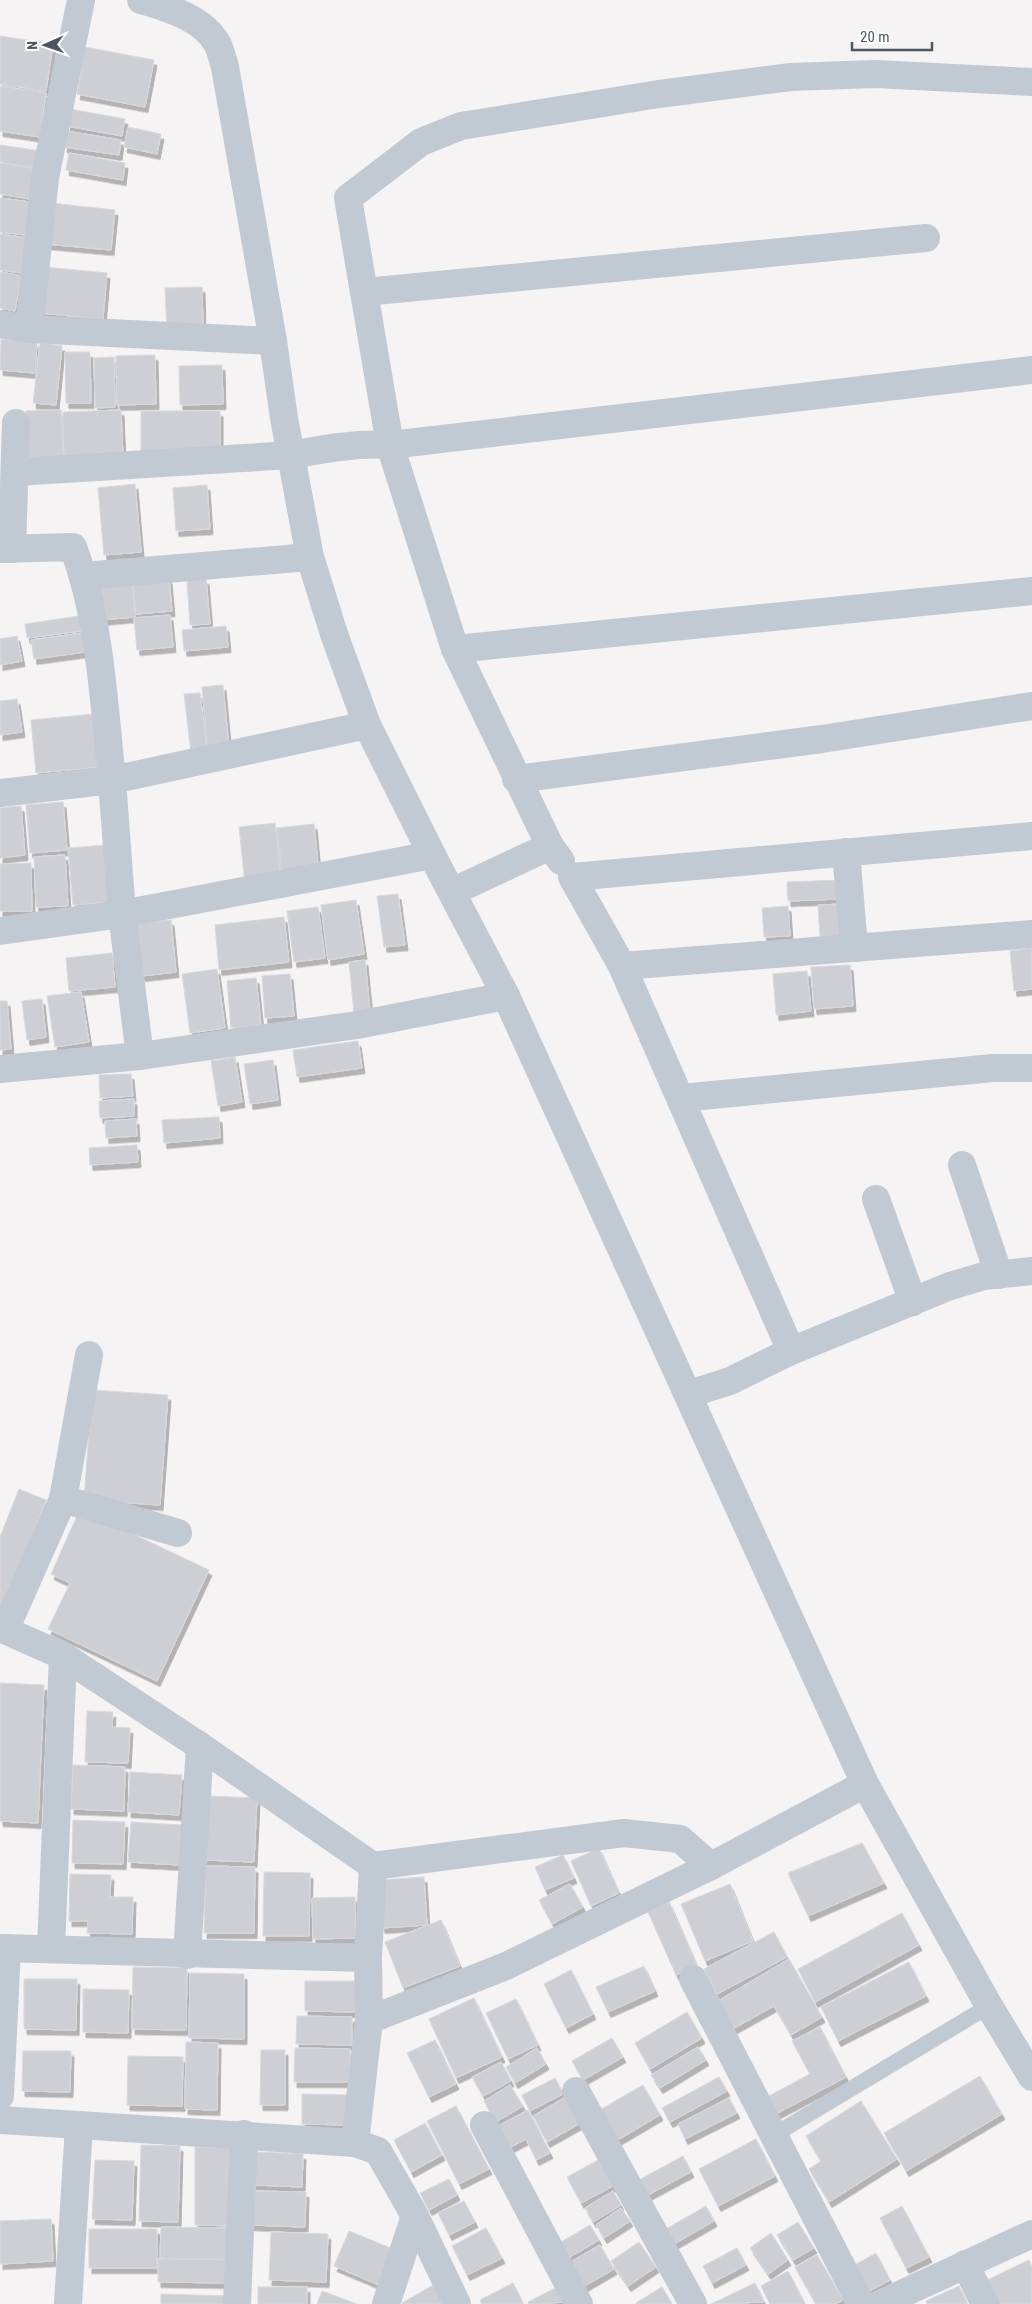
<svg xmlns="http://www.w3.org/2000/svg" width="1032" height="2304" font-family="'Roboto Condensed',sans-serif">
<style>
.building{fill:#cdcfd5;stroke:#d7d9de;filter:url(#shadow)}
.lines{fill:none;stroke-linecap:round;stroke-linejoin:round}
.service{stroke:#c1cad2;stroke-width:16}
.minor{stroke:#c1cad2;stroke-width:28}
.tertiary{stroke:#c1cad2;stroke-width:28}
</style>
<defs>
<filter id="shadow"><feDropShadow dx="3" dy="5.5" stdDeviation="0" flood-color="#0004"/></filter>
</defs>
<rect width="100%" height="100%" fill="#f5f3f3"/>
<g class="building">
<polygon points="0,36 53,44 46,91 0,84"/>
<polygon points="85,47 154,60 145,107 77,94"/>
<polygon points="0,86 46,93 40,137 0,131"/>
<polygon points="70,109 125,119 122,136 67,126"/>
<polygon points="128,127 161,134 157,154 124,147"/>
<polygon points="66,131 121,140 119,155 64,147"/>
<polygon points="0,145 41,151 38,168 0,162"/>
<polygon points="69,153 125,163 123,180 66,170"/>
<polygon points="0,163 35,169 30,199 0,194"/>
<polygon points="0,198 30,202 26,235 0,232"/>
<polygon points="51,203 115,210 111,250 46,244"/>
<polygon points="0,234 27,238 22,273 0,270"/>
<polygon points="44,267 107,273 103,319 40,313"/>
<polygon points="0,272 21,276 15,311 0,308"/>
<polygon points="202,287 203,329 167,331 165,288"/>
<polygon points="1,339 37,342 35,373 0,370"/>
<polygon points="40,343 62,346 56,405 33,403"/>
<polygon points="65,352 90,352 91,403 66,403"/>
<polygon points="155,355 156,404 117,405 116,356"/>
<polygon points="114,357 115,407 95,408 94,358"/>
<polygon points="222,365 223,404 180,405 179,366"/>
<polygon points="61,410 63,458 27,459 26,411"/>
<polygon points="121,410 123,457 64,459 63,412"/>
<polygon points="141,411 220,411 220,454 141,461"/>
<polygon points="135,484 141,552 104,555 98,488"/>
<polygon points="207,485 210,529 176,531 173,488"/>
<polygon points="169,578 172,611 136,614 133,581"/>
<polygon points="206,579 210,624 190,625 187,580"/>
<polygon points="132,582 135,617 100,620 97,585"/>
<polygon points="170,615 173,647 137,650 134,618"/>
<polygon points="79,616 81,631 27,638 25,624"/>
<polygon points="226,626 228,647 184,651 182,630"/>
<polygon points="82,633 85,652 34,659 31,640"/>
<polygon points="17,636 22,661 0,665 0,639"/>
<polygon points="223,685 229,748 208,750 202,687"/>
<polygon points="200,693 207,751 191,753 184,694"/>
<polygon points="17,699 22,732 0,735 0,701"/>
<polygon points="93,714 98,767 36,773 31,720"/>
<polygon points="63,802 67,850 30,853 26,805"/>
<polygon points="21,806 25,855 0,858 0,808"/>
<polygon points="275,823 281,880 245,884 239,827"/>
<polygon points="314,824 319,876 283,880 277,828"/>
<polygon points="106,845 110,902 73,905 68,848"/>
<polygon points="65,855 68,906 36,907 34,857"/>
<polygon points="31,863 32,911 0,911 0,864"/>
<polygon points="840,880 841,899 788,901 787,882"/>
<polygon points="398,894 405,945 384,947 377,896"/>
<polygon points="356,900 364,954 328,960 321,905"/>
<polygon points="843,904 845,937 820,938 818,905"/>
<polygon points="788,906 790,936 764,937 762,908"/>
<polygon points="318,907 325,958 294,962 287,911"/>
<polygon points="284,917 289,962 219,970 215,925"/>
<polygon points="171,920 176,972 142,976 136,924"/>
<polygon points="1032,948 1032,989 1014,991 1010,951"/>
<polygon points="112,953 115,987 69,991 66,958"/>
<polygon points="365,960 370,1011 354,1013 349,962"/>
<polygon points="850,965 853,1006 814,1009 811,967"/>
<polygon points="217,969 225,1028 190,1033 182,974"/>
<polygon points="807,971 811,1011 776,1015 773,974"/>
<polygon points="290,974 294,1016 265,1018 262,976"/>
<polygon points="256,978 261,1025 231,1028 227,981"/>
<polygon points="81,992 89,1042 55,1047 47,996"/>
<polygon points="42,999 46,1037 27,1040 22,1001"/>
<polygon points="0,1001 7,1001 11,1049 0,1050"/>
<polygon points="358,1041 362,1068 297,1077 293,1050"/>
<polygon points="235,1057 242,1102 218,1106 211,1061"/>
<polygon points="273,1060 278,1100 250,1104 244,1064"/>
<polygon points="131,1074 133,1096 100,1098 99,1075"/>
<polygon points="134,1099 134,1116 100,1118 99,1101"/>
<polygon points="219,1117 220,1138 164,1143 162,1120"/>
<polygon points="136,1119 137,1136 106,1138 105,1121"/>
<polygon points="137,1145 138,1162 90,1165 89,1148"/>
<polygon points="92,1390 168,1395 160,1505 84,1500"/>
<polygon points="19,1489 46,1500 3,1609 0,1608 0,1537"/>
<polygon points="80,1509 209,1570 157,1681 48,1629 70,1583 51,1574"/>
<polygon points="0,1683 44,1685 38,1823 0,1821"/>
<polygon points="87,1711 113,1712 112,1727 130,1728 128,1763 85,1762"/>
<polygon points="73,1765 125,1767 124,1811 71,1809"/>
<polygon points="130,1772 182,1775 179,1815 128,1812"/>
<polygon points="207,1796 257,1798 254,1862 204,1860"/>
<polygon points="73,1820 125,1822 123,1864 72,1863"/>
<polygon points="131,1822 182,1825 179,1865 128,1862"/>
<polygon points="862,1843 884,1883 808,1916 788,1873"/>
<polygon points="599,1848 619,1893 591,1906 571,1861"/>
<polygon points="563,1855 574,1878 545,1890 535,1867"/>
<polygon points="206,1866 255,1867 254,1933 204,1933"/>
<polygon points="264,1872 310,1873 309,1936 263,1936"/>
<polygon points="70,1874 111,1875 110,1897 133,1897 132,1934 87,1933 88,1921 69,1921"/>
<polygon points="424,1877 427,1925 382,1928 379,1880"/>
<polygon points="570,1884 583,1907 552,1924 539,1900"/>
<polygon points="730,1884 753,1941 705,1961 681,1904"/>
<polygon points="355,1897 356,1938 313,1939 312,1898"/>
<polygon points="669,1902 697,1966 676,1975 648,1912"/>
<polygon points="902,1913 919,1945 815,2002 798,1969"/>
<polygon points="441,1920 460,1966 403,1988 385,1942"/>
<polygon points="774,1932 787,1957 717,1994 704,1969"/>
<polygon points="789,1959 822,2017 791,2035 774,2006 729,2031 713,2004"/>
<polygon points="909,1962 926,1996 838,2041 821,2007"/>
<polygon points="644,1966 655,1991 608,2012 596,1987"/>
<polygon points="133,1967 187,1968 186,2030 132,2029"/>
<polygon points="571,1970 593,2014 566,2028 544,1984"/>
<polygon points="190,1973 244,1974 244,2039 189,2038"/>
<polygon points="24,1979 77,1979 76,2030 24,2029"/>
<polygon points="305,1981 356,1981 355,2012 305,2011"/>
<polygon points="83,1989 129,1990 128,2033 83,2032"/>
<polygon points="474,1998 502,2057 456,2078 429,2019"/>
<polygon points="516,1999 538,2045 508,2059 486,2013"/>
<polygon points="687,2012 702,2038 650,2069 635,2043"/>
<polygon points="297,2016 352,2017 352,2045 296,2044"/>
<polygon points="820,2027 846,2077 774,2115 765,2098 810,2074 792,2041"/>
<polygon points="612,2038 623,2057 583,2080 572,2061"/>
<polygon points="435,2040 456,2084 429,2097 407,2053"/>
<polygon points="186,2042 218,2043 217,2110 185,2109"/>
<polygon points="698,2047 706,2060 660,2088 651,2075"/>
<polygon points="295,2048 350,2049 349,2082 294,2082"/>
<polygon points="537,2048 546,2064 515,2083 506,2067"/>
<polygon points="261,2050 285,2050 285,2105 260,2105"/>
<polygon points="23,2051 71,2051 70,2092 22,2091"/>
<polygon points="128,2056 183,2057 182,2106 127,2105"/>
<polygon points="501,2062 511,2081 483,2096 472,2077"/>
<polygon points="980,2076 1002,2114 906,2171 884,2133"/>
<polygon points="719,2077 727,2091 670,2122 662,2108"/>
<polygon points="555,2078 563,2094 530,2111 522,2095"/>
<polygon points="510,2085 523,2106 496,2122 484,2101"/>
<polygon points="643,2085 660,2115 616,2141 598,2111"/>
<polygon points="302,2094 349,2095 348,2125 302,2124"/>
<polygon points="564,2098 579,2124 547,2142 533,2116"/>
<polygon points="729,2098 737,2113 685,2139 678,2124"/>
<polygon points="861,2101 897,2159 829,2202 809,2169 821,2161 806,2136"/>
<polygon points="456,2106 489,2169 459,2184 427,2121"/>
<polygon points="528,2110 550,2153 536,2160 526,2139 507,2149 496,2127"/>
<polygon points="425,2123 442,2155 411,2172 394,2140"/>
<polygon points="756,2139 775,2176 718,2206 699,2169"/>
<polygon points="141,2145 180,2146 178,2222 139,2221"/>
<polygon points="195,2147 238,2148 237,2226 195,2225"/>
<polygon points="254,2152 303,2154 302,2187 253,2185"/>
<polygon points="683,2156 691,2172 646,2196 637,2181"/>
<polygon points="600,2159 615,2185 581,2203 567,2177"/>
<polygon points="95,2160 134,2161 132,2220 92,2219"/>
<polygon points="449,2179 457,2195 429,2210 420,2193"/>
<polygon points="251,2191 306,2192 305,2227 250,2225"/>
<polygon points="613,2191 621,2205 593,2222 585,2208"/>
<polygon points="464,2201 475,2222 449,2235 438,2213"/>
<polygon points="706,2206 714,2221 674,2244 666,2229"/>
<polygon points="902,2206 929,2257 906,2268 880,2218"/>
<polygon points="621,2208 630,2221 604,2238 596,2225"/>
<polygon points="51,2219 53,2261 0,2264 0,2221"/>
<polygon points="798,2222 814,2248 793,2260 777,2235"/>
<polygon points="590,2225 599,2240 570,2257 561,2242"/>
<polygon points="161,2227 229,2228 228,2259 160,2258"/>
<polygon points="486,2228 502,2258 467,2275 452,2246"/>
<rect x="89" y="2229" width="68" height="39"/>
<polygon points="349,2231 393,2249 379,2285 334,2266"/>
<polygon points="271,2232 328,2234 326,2282 269,2280"/>
<polygon points="771,2233 788,2260 768,2274 750,2248"/>
<polygon points="639,2242 656,2267 628,2286 611,2261"/>
<polygon points="600,2245 614,2269 583,2287 569,2263"/>
<polygon points="737,2248 746,2265 712,2283 703,2266"/>
<polygon points="876,2253 890,2280 866,2293 851,2267"/>
<polygon points="817,2255 843,2300 835,2304 816,2304 795,2267"/>
<polygon points="158,2259 227,2260 226,2283 158,2282"/>
<polygon points="1029,2260 1032,2267 1032,2304 991,2304 981,2283"/>
<polygon points="788,2271 805,2304 770,2304 761,2286"/>
<polygon points="513,2283 523,2304 482,2304 480,2300"/>
<polygon points="755,2283 764,2302 711,2304"/>
<polygon points="435,2284 446,2304 403,2304 402,2303"/>
<polygon points="559,2286 567,2302 529,2304 528,2302"/>
<polygon points="959,2286 967,2304 927,2304 926,2301"/>
<rect x="258" y="2287" width="49" height="17"/>
<polygon points="662,2287 672,2304 636,2304 636,2303"/>
<polygon points="322,2291 357,2304 317,2304"/>
<polygon points="161,2294 229,2296 228,2304 161,2304"/>
</g>
<g class="lines">
<polyline class="service" points="774,2135 989,2006"/>
<g class="minor">
<polyline points="365,292 926,238"/>
<polyline points="0,324 29,329 273,341"/>
<polyline points="29,329 45,178 81,0"/>
<path d="M16,472L291,455C323,449 356,443 390,445L1032,370"/>
<path d="M0,549L73,547C100,618 104,704 112,780L0,793"/>
<polyline points="12,549 16,423"/>
<polyline points="84,576 310,557"/>
<polyline points="455,649 1032,591"/>
<polyline points="367,725 112,780 122,914 140,1056 357,1025 506,996"/>
<polyline points="516,779 822,739 1032,706"/>
<polyline points="1032,836 572,877 622,966 1032,934"/>
<polyline points="550,846 455,649 390,445 348,198 421,142 461,126 659,94 791,77 875,74 1032,82"/>
<polyline points="846,852 854,948"/>
<polyline points="452,892 550,846 561,861"/>
<polyline points="0,931 122,914 432,855"/>
<polyline points="622,966 791,1351"/>
<polyline points="0,1069 140,1056"/>
<polyline points="681,1098 993,1068 1032,1068"/>
<polyline points="962,1165 999,1275"/>
<polyline points="876,1199 913,1302"/>
<polyline points="689,1394 730,1381 791,1351 950,1286 984,1276 1032,1271"/>
<polyline points="63,1499 178,1533"/>
<polyline points="0,1628 63,1656 200,1746 373,1866 368,1958 369,2020 355,2143 378,2151 415,2216 457,2304"/>
<polyline points="5,1630 63,1499 89,1355"/>
<polyline points="373,1866 624,1833 680,1839 711,1866"/>
<polyline points="0,1948 368,1958"/>
<polyline points="51,1949 63,1656"/>
<polyline points="187,1955 200,1746"/>
<polyline points="693,1979 861,2304"/>
<polyline points="369,2020 506,1966 711,1866 865,1784"/>
<polyline points="576,2091 693,2304"/>
<polyline points="0,2096 7,1948"/>
<polyline points="0,2120 355,2143"/>
<polyline points="484,2125 579,2304"/>
<polyline points="965,2264 985,2304"/>
<polyline points="68,2304 79,2126"/>
<polyline points="237,2304 244,2134"/>
<polyline points="386,2304 415,2216"/>
<polyline points="880,2304 1032,2234"/>
</g>
<path class="tertiary" d="M141,0C168,8 204,18 218,45C221,52 223,60 225,67L273,341L284,418L310,557L334,634L367,725L432,855L506,996L865,1784L989,2006L1032,2077"/>
</g>
<g transform="translate(45 45) rotate(268)" stroke="#ffffff" stroke-width="4" paint-order="stroke">
<path d="M0-4L9 19L0 12L-9 19Z" fill="#4a5661"/>
<text y="-8" font-size="14" font-weight="bold" text-anchor="middle" fill="#4a5661">N</text>
</g>
<path d="M852 42v8h80v-8" fill="none" stroke="#4a5661" stroke-width="2.5"/>
<text x="860" y="42" font-size="15" fill="#4a5661" stroke="#ffffff" stroke-width="4" paint-order="stroke">20 m</text>
</svg>
